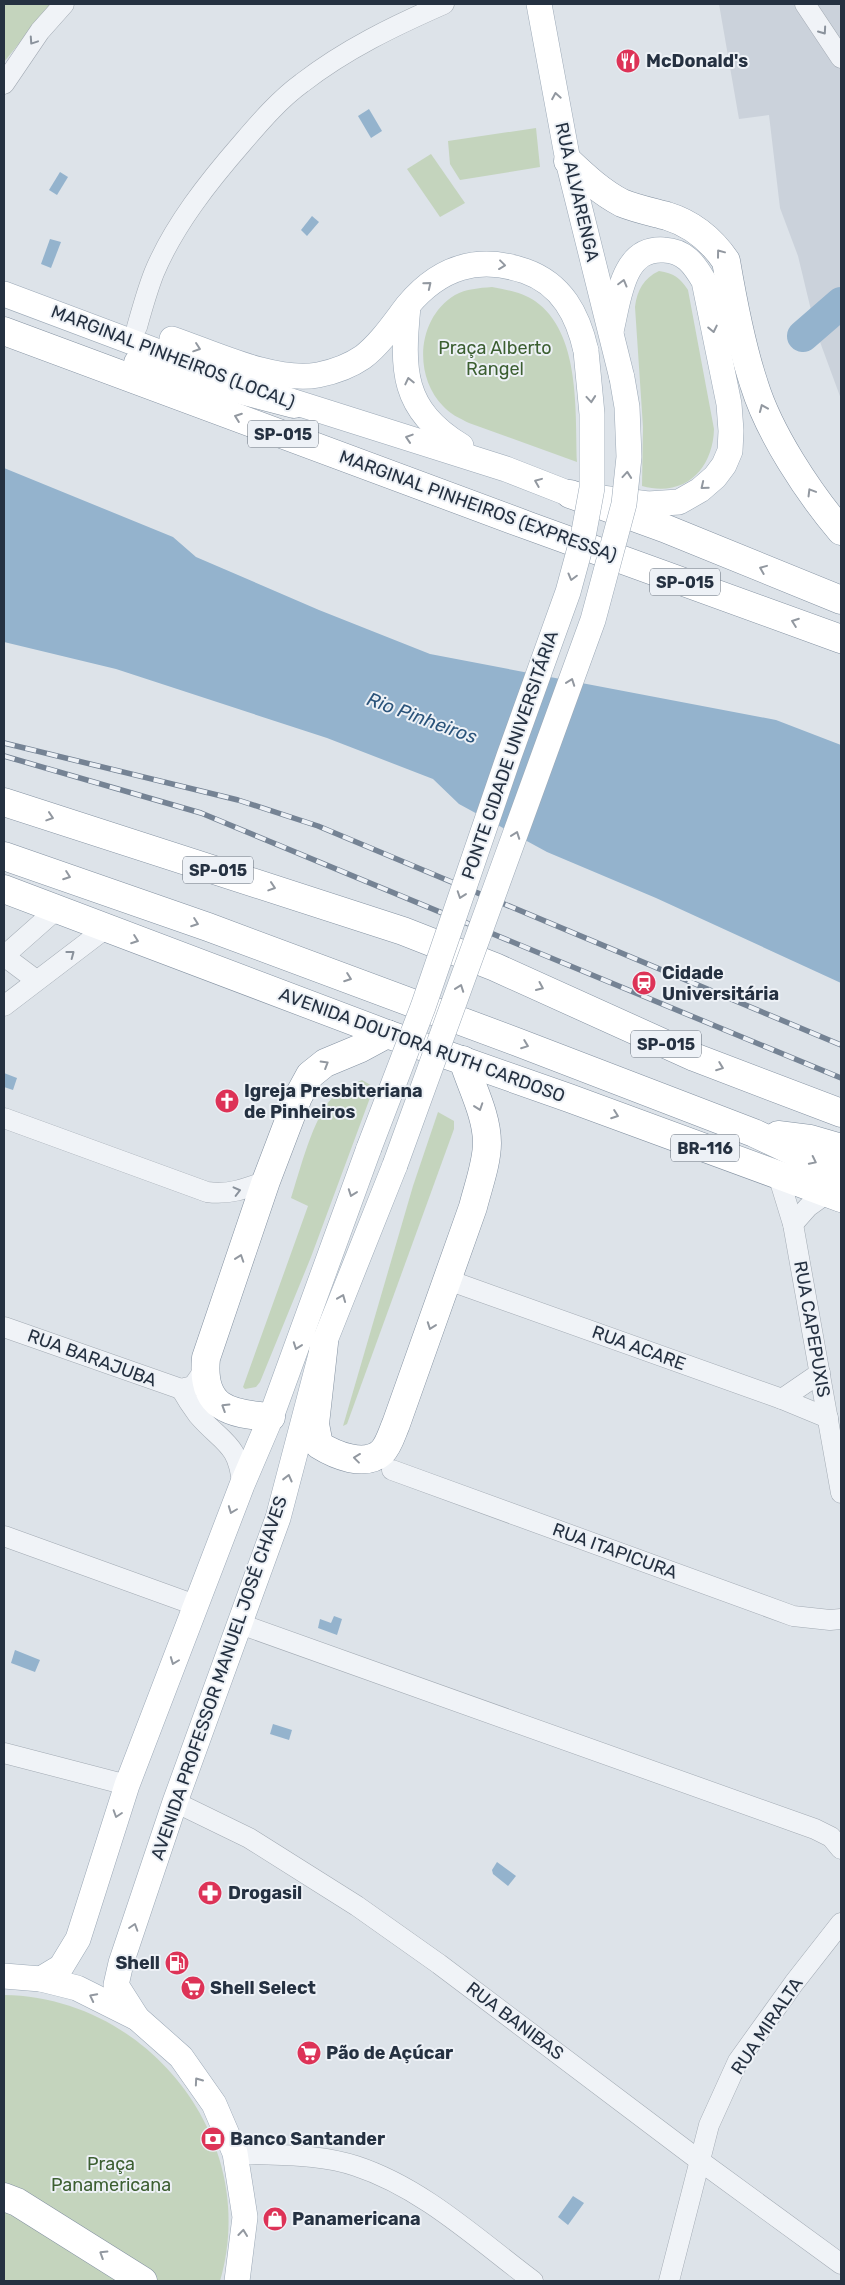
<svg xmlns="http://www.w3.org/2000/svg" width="845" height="2285" font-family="Rubik,sans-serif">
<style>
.built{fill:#cbd2db}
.green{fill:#c4d4bd}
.water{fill:#94b3cd}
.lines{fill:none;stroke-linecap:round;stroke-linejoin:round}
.river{stroke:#94b3cd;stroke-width:32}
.minor-casing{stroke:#a2aab3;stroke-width:21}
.major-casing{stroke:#9ba8b6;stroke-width:26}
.highway-casing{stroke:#8391a1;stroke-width:29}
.minor{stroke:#f0f3f7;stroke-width:20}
.major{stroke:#fff;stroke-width:25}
.highway{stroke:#fff;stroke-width:28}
.rail-casing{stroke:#758394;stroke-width:5.5}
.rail{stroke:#edf1f6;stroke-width:4;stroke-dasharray:11;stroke-linecap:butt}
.major-bridge-casing{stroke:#9ba8b6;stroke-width:26;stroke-linecap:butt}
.major-bridge{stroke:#fff;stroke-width:25}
.oneway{stroke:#8a929c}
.oneway2{stroke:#9298a0}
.labels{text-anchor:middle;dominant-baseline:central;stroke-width:4;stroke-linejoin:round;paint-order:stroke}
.shield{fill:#edf1f6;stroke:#616b77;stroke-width:1}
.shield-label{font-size:16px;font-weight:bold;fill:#253141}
.poi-label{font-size:18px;font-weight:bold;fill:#253141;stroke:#edf1f6;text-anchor:start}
.street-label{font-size:18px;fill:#253141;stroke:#edf1f6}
.park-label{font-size:18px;fill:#3c5f31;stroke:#edf1f6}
.water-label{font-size:19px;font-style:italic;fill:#2a537a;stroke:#edf1f6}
</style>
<rect width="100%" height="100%" fill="#dde3e9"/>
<polygon class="built" points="719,4 841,4 841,399 816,331 798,256 780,208 769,115 739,119"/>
<g class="green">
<polygon points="4,4 51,4 4,62"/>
<polygon points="536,128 540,167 460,180 450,164 448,141"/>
<polygon points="431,154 465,203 440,217 407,169"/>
<path d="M659,271C674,273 680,278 688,290L714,429C713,469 685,498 642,486L643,427L635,307C637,290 644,278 659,271Z"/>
<path d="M492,287C507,290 522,292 535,301C581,333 575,412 577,462L469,423C459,418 450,414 443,406C413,375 417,318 455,295C466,289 479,288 492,287Z"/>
<path d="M362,1080L374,1087L311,1257L260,1382L256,1387L245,1389L243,1387L308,1206L291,1198C300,1170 313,1118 332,1098C340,1089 352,1085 362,1080Z"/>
<polygon points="438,1112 454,1121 454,1129 347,1424 343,1426 413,1186"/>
<path d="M4,1995C149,1997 261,2140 220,2281H4Z"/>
</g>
<g class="water">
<polygon points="369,109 382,131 371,138 358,116"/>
<polygon points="60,172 68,177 57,195 49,190"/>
<polygon points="312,216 319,222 307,236 301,230"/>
<polygon points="50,239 61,242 51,268 41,264"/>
<polygon points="4,468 173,537 196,557 319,610 430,654 776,720 841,745 841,983 656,898 547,852 459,804 433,779 327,738 116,669 4,642"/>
<polygon points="4,1073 17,1078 13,1090 4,1087"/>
<polygon points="334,1616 342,1619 337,1635 318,1628 320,1619 331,1623"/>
<polygon points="15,1650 40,1660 35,1672 11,1663"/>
<polygon points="273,1724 292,1730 289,1740 270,1734"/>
<polygon points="497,1862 516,1876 508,1886 493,1874 492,1870"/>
<polygon points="573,2196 584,2203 568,2225 558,2217"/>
</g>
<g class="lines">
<polyline class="river" points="803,336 841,303"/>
<defs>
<g id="minor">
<polyline points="805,4 841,58"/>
<polyline points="4,84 40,31 64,4"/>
<path d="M137,327C142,309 147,291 154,273C174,225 209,181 243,142C261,121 280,99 302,83C346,49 394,26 444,4"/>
<polyline points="4,956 56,910"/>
<polyline points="4,956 36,980"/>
<polyline points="4,1006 105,929"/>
<path d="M4,1118L207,1192C229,1195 245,1189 266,1181"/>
<polyline points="778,1175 793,1224 841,1493"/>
<polyline points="793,1224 808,1207 826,1194"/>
<polyline points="448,1280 782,1399 828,1418"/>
<polyline points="4,1327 181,1389 193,1386 205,1369"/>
<path d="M181,1389C186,1398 192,1407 198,1415C222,1443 239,1443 242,1485"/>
<polyline points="782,1399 820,1373"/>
<polyline points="392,1470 793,1616 830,1620 841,1619"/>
<polyline points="4,1536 195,1605"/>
<polyline points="240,1624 815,1829 831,1837 841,1849"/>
<polyline points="4,1753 127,1785"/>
<polyline points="175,1802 249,1838 357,1906 439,1964 700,2161 841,2264"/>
<path d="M235,2153C275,2156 317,2153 356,2166C423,2188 477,2239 533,2281"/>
<polyline points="669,2281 709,2125 738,2061 794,1983 841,1923"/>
</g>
<g id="major">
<polyline points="539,4 568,161 622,378"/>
<polyline points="4,294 212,372"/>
<path d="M408,306C402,370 401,409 461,446"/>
<path d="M172,339C213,353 275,383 318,375C333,372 350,366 363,357C381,343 394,323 408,305C440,267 478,255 525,271C562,284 578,315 586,351"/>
<path d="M275,396L506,469L570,494L648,504L679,502L700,490L715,477L724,465L730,451L731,431L729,404L704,281C694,264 685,251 664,250C622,247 619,299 611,331"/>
<polyline points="4,1976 41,1979 77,1988 137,2018 181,2057 214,2104 235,2153 245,2217 237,2281"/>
<polyline points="41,1979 61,1967 78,1939 127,1785 242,1485 271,1417 369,1148"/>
<polyline points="137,2018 116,1985 121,1963 175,1802 278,1518 324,1343 395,1165"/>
</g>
<g id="highway">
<path d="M568,161C585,177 601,192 622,203C637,209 652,212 667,216C693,224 711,239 726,261C733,302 741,345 754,384C769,433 808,492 841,531"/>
<polyline points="4,331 529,526 841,639"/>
<polyline points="138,363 294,404"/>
<polyline points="570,494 664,528 841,600"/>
<polyline points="4,802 403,931 495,967 694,1057 841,1113"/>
<polyline points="4,856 208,927 517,1042 754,1133 841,1174"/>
<polyline points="4,889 387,1034 569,1098 841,1198"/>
<polyline points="778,1135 810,1139 841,1148"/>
<path d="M324,1343L315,1424L319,1445C335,1455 365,1468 382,1452C389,1445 392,1433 396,1424L473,1207C478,1187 487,1163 487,1143C487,1115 471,1086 463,1060"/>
<path d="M271,1417C229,1414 201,1408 206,1358L266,1181L298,1097L310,1075L325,1063L361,1048L387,1034"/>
<polyline points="4,2197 17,2202 143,2281"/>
</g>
</defs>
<use href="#minor" class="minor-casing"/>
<use href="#major" class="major-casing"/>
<use href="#highway" class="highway-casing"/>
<use href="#minor" class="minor"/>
<use href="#major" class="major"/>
<use href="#highway" class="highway"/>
<defs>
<g id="rail">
<polyline points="4,743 238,800 318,826 841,1045"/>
<polyline points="4,756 201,813 841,1078"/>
</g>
</defs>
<use href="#rail" class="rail-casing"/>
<use href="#rail" class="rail"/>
<defs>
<g id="major-bridge">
<polyline points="369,1148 423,1007 509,756 568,592 583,537 592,488 592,414 586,351"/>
<polyline points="395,1165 593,620 624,504 629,457 627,407 622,378"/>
</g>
</defs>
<use href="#major-bridge" class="major-bridge-casing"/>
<use href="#major-bridge" class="major-bridge"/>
</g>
<defs><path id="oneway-chevron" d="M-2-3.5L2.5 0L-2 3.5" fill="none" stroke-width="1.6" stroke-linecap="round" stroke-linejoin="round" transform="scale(1.25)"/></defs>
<g class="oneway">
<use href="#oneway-chevron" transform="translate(823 31) rotate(55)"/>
<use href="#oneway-chevron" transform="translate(33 41) rotate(124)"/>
<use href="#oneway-chevron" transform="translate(71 954) rotate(-37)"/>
<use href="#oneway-chevron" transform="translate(237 1191) rotate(-14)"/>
</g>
<g class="oneway2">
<use href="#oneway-chevron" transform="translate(556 96) rotate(-100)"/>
<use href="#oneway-chevron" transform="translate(720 253) rotate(-127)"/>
<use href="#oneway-chevron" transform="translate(502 265) rotate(7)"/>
<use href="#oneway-chevron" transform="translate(623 283) rotate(-75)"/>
<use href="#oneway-chevron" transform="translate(428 285) rotate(-39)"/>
<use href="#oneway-chevron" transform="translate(713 329) rotate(78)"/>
<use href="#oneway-chevron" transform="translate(197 348) rotate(19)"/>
<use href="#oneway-chevron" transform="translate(409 381) rotate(-103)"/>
<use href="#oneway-chevron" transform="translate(591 399) rotate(85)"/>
<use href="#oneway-chevron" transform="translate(763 408) rotate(-113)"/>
<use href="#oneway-chevron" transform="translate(238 417) rotate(-160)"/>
<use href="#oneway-chevron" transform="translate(409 438) rotate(-162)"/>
<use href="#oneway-chevron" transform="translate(627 475) rotate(-85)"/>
<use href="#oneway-chevron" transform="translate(538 482) rotate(-158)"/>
<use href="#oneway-chevron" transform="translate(704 486) rotate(141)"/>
<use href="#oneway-chevron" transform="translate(811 492) rotate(-121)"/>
<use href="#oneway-chevron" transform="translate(763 569) rotate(-158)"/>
<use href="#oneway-chevron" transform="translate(572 577) rotate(105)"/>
<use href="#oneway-chevron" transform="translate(795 622) rotate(-160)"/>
<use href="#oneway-chevron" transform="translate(571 682) rotate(-70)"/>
<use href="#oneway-chevron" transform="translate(50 817) rotate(18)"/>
<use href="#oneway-chevron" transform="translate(516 835) rotate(-70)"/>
<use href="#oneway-chevron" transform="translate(67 876) rotate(20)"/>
<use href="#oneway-chevron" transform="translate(272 887) rotate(18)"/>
<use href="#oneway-chevron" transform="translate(461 895) rotate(109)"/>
<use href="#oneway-chevron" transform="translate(195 923) rotate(20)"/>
<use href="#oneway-chevron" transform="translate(135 940) rotate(20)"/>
<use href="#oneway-chevron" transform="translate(348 978) rotate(20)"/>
<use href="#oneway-chevron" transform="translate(540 987) rotate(24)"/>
<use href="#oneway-chevron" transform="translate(460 988) rotate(-70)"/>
<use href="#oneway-chevron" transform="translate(525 1045) rotate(21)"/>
<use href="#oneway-chevron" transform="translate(325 1064) rotate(-31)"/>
<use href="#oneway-chevron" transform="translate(720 1067) rotate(21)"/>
<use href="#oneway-chevron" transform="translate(479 1107) rotate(71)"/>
<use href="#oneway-chevron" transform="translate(615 1115) rotate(20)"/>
<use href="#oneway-chevron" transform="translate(813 1161) rotate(26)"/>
<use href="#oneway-chevron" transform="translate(352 1193) rotate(110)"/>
<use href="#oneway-chevron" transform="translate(240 1258) rotate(-71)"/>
<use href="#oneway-chevron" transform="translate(342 1298) rotate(-68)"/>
<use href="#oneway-chevron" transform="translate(431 1326) rotate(110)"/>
<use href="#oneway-chevron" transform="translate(297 1346) rotate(110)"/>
<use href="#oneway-chevron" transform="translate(225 1407) rotate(-148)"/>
<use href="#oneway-chevron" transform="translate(357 1458) rotate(-173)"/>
<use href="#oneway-chevron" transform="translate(288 1478) rotate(-76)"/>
<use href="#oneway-chevron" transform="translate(232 1510) rotate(111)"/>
<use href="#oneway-chevron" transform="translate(174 1661) rotate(111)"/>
<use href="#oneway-chevron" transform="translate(117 1814) rotate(108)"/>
<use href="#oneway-chevron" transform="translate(134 1927) rotate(-72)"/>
<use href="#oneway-chevron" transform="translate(93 1997) rotate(-153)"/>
<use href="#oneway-chevron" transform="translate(198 2081) rotate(-125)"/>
<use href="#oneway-chevron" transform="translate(243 2233) rotate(-84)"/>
<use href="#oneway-chevron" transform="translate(103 2254) rotate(-148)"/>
</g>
<defs>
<symbol id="restaurant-disc" viewBox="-11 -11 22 22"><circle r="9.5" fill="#dd3357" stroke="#edf1f6"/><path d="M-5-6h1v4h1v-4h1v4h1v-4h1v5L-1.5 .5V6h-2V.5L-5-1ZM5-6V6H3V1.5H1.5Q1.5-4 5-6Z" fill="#fff"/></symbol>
<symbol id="station-disc" viewBox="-11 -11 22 22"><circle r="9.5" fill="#dd3357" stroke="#edf1f6"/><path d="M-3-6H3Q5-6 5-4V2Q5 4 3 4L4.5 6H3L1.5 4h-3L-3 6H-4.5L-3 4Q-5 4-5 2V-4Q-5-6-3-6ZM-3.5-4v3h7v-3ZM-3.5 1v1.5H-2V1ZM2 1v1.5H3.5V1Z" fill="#fff"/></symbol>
<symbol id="church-disc" viewBox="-11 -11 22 22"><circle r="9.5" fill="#dd3357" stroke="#edf1f6"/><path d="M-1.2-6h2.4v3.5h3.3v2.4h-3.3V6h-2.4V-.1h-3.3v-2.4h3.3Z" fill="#fff"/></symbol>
<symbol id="pharmacy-disc" viewBox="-11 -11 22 22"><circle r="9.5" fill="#dd3357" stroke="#edf1f6"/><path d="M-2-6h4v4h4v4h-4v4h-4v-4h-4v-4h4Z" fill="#fff"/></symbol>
<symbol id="fuel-disc" viewBox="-11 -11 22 22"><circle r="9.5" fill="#dd3357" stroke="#edf1f6"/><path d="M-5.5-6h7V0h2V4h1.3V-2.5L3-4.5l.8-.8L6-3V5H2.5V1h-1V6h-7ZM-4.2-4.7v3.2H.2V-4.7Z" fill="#fff"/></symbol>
<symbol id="supermarket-disc" viewBox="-11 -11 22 22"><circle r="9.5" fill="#dd3357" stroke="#edf1f6"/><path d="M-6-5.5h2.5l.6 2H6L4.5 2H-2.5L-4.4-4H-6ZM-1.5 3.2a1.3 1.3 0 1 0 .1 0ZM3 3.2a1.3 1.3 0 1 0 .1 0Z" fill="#fff"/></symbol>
<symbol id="bank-disc" viewBox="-11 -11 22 22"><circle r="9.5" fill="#dd3357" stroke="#edf1f6"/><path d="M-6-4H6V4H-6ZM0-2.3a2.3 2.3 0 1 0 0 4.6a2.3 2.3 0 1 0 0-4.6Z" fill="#fff"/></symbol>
<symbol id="shop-disc" viewBox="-11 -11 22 22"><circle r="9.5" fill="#dd3357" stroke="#edf1f6"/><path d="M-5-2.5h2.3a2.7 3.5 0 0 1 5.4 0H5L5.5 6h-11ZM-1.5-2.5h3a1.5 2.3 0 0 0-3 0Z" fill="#fff"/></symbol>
</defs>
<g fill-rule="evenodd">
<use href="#restaurant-disc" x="614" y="47" width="28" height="28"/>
<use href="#station-disc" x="630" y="969" width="28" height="28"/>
<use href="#church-disc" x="213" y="1087" width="28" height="28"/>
<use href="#pharmacy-disc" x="196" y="1879" width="28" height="28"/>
<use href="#fuel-disc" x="163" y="1949" width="28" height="28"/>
<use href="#supermarket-disc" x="179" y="1974" width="28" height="28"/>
<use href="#supermarket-disc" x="295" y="2039" width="28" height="28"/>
<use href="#bank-disc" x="199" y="2125" width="28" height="28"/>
<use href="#shop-disc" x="261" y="2205" width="28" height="28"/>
</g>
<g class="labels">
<g class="shield">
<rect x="248" y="420.5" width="70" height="27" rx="4"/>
<rect x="650" y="568.5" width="70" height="27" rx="4"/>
<rect x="183" y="856.5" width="70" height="27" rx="4"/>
<rect x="631" y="1030.5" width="70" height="27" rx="4"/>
<rect x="671" y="1134.5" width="68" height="27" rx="4"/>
</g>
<g class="shield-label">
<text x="283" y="434">SP-015</text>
<text x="685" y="582">SP-015</text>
<text x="218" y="870">SP-015</text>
<text x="666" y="1044">SP-015</text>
<text x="705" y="1148">BR-116</text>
</g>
<g class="poi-label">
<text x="646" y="61">McDonald's</text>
<text x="662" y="973">Cidade<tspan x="662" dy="21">Universitária</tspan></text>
<text x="244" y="1091">Igreja Presbiteriana<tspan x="244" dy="21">de Pinheiros</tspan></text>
<text x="228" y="1893">Drogasil</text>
<text x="160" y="1963" text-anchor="end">Shell</text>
<text x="210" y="1988">Shell Select</text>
<text x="326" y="2053">Pão de Açúcar</text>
<text x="230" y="2139">Banco Santander</text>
<text x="292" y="2219">Panamericana</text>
</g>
<g class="street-label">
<text transform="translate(577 192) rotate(77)">RUA ALVARENGA</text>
<text transform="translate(173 357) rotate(21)">MARGINAL PINHEIROS (LOCAL)</text>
<text transform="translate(478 506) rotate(20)">MARGINAL PINHEIROS (EXPRESSA)</text>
<text transform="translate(510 755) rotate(-71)">PONTE CIDADE UNIVERSITÁRIA</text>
<text transform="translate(422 1045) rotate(20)">AVENIDA DOUTORA RUTH CARDOSO</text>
<text transform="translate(812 1329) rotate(80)">RUA CAPEPUXIS</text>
<text transform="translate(639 1348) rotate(20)">RUA ACARE</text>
<text transform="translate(92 1358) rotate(20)">RUA BARAJUBA</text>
<text transform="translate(615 1551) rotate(20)">RUA ITAPICURA</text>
<text transform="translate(219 1678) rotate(-71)">AVENIDA PROFESSOR MANUEL JOSÉ CHAVES</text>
<text transform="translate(515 2021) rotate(37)">RUA BANIBAS</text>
<text transform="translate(767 2026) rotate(-56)">RUA MIRALTA</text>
</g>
<g class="park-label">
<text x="495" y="348">Praça Alberto<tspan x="495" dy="21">Rangel</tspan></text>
<text x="111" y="2164">Praça<tspan x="111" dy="21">Panamericana</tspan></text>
</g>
<g class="water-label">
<text transform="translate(422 718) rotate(20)">Rio Pinheiros</text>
</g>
</g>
<rect width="845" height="2285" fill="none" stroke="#253141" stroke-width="10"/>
</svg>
